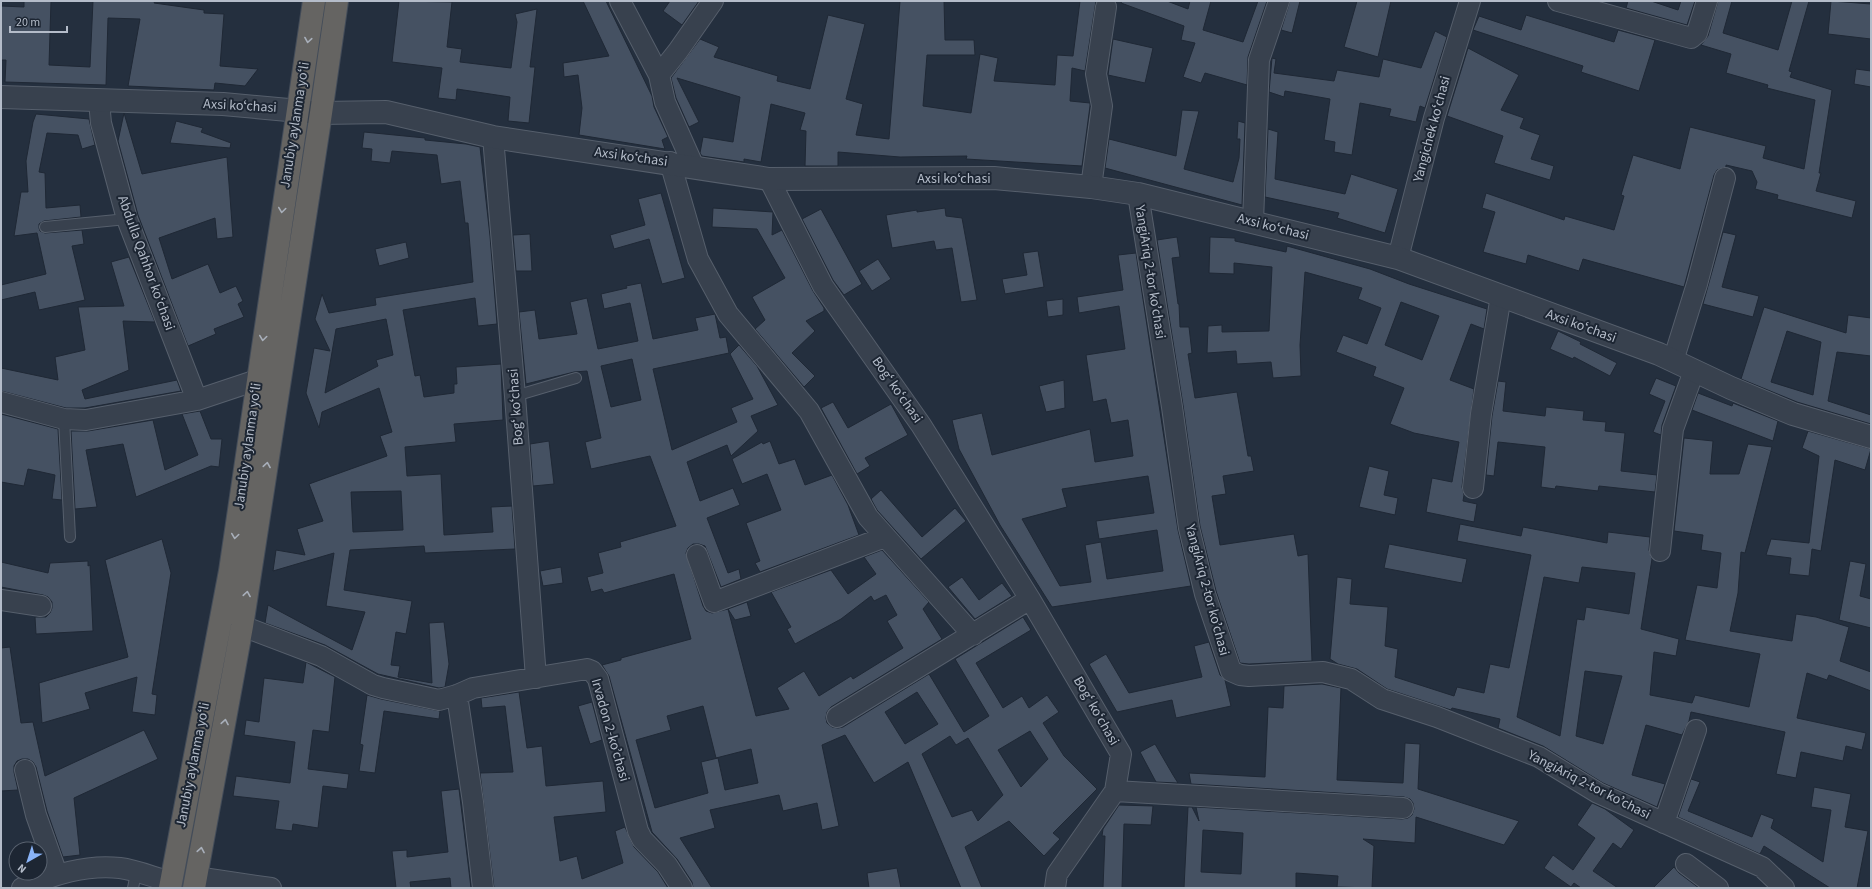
<svg xmlns="http://www.w3.org/2000/svg" width="1872" height="889" viewBox="0 0 1872 889" font-family="'Source Sans 3',sans-serif">
<style>
.building{fill:#455162;stroke:#1f2835;fill-rule:evenodd}
.lines{fill:none;stroke-linecap:round;stroke-linejoin:round}
.service-casing{stroke:#565f6c;stroke-width:12}
.minor-casing{stroke:#565f6c;stroke-width:22}
.tertiary-casing{stroke:#565f6c;stroke-width:24}
.trunk-casing{stroke:#434c59;stroke-width:24}
.service{stroke:#38414e;stroke-width:10}
.minor{stroke:#38414e;stroke-width:20}
.tertiary{stroke:#38414e;stroke-width:22}
.trunk{stroke:#656462;stroke-width:22}
.oneway{stroke:#a8afba}
.labels{text-anchor:middle;dominant-baseline:central;stroke-width:4;stroke-linejoin:round;paint-order:stroke}
.street-label{font-size:14px;fill:#b4bcc9;stroke:#1d2633}
</style>
<rect width="100%" height="100%" fill="#242f3e"/>
<path class="building" d="M24 1H51L49 65 90 67 93 1H155L154 3 204 10V13L224 14 220 66 258 69 245 86 215 83 214 90 128 86 140 19 108 18 106 85 5 82 6 60H1V6L24 7Z
M399 1 452 2 447 47 462 49 460 62 511 68 517 22 515 14 537 9 530 67H535L529 123 508 121 510 97 457 89 456 100 438 98 442 68 392 62Z
M583 1H606L652 96 654 107 668 137 662 140 665 149 579 135 582 108 578 75 564 77 563 63 609 56Z
M670 1H699L682 25 663 11Z
M900 1H944L945 40H974L975 55H927L923 106 971 113 980 54 998 58 994 81 1055 85 1057 55 1073 56 1080 1H1096L1085 71 1072 68 1070 101 1090 103V106L1082 166 966 159 967 156 900 157 838 152V166H805L806 131 800 130 805 113 771 104 761 162 744 159V162L702 156 700 153 703 137 733 142 740 97 677 78 699 122 689 127 676 98 671 78 700 39 719 47 714 57 778 76 777 81 810 89 828 15 865 24 846 99 863 104 856 135 889 139Z
M1122 1H1167L1188 9 1190 1H1211L1203 30 1243 42 1258 1H1267L1248 57 1247 85 1205 73 1201 83 1183 77 1195 43 1181 40 1184 26 1121 3Z
M1290 1H1300L1292 33 1281 30Z
M1357 1H1391L1378 57 1344 47Z
M1628 1H1651L1678 10 1681 1H1695L1687 25 1626 8Z
M1718 1H1732L1723 33 1778 50 1792 1H1809L1789 71 1792 72 1790 77 1832 90 1819 173H1821L1816 191 1856 201 1852 218 1777 199 1778 195 1755 189 1757 182 1752 171 1726 165V167L1717 170 1714 175 1684 287 1583 259 1579 271 1528 255 1526 264 1483 252 1495 212 1482 208 1486 193 1564 220 1565 216 1614 230 1624 196 1621 195 1633 155 1680 169 1690 127 1766 146 1763 158 1804 169 1815 100 1767 88 1768 85 1726 73 1731 54 1701 45 1708 36Z
M1831 1 1871 4V39L1828 34Z
M1526 15 1614 42 1618 30 1655 40 1639 91 1581 72 1583 66 1473 30 1479 16 1521 30Z
M1435 31 1447 37 1425 108 1420 106 1416 122 1389 116 1391 109 1360 103 1352 155 1334 152 1335 142 1324 140 1330 99 1285 91 1284 97 1269 92 1272 58 1276 59 1274 73 1334 81 1337 70 1379 77 1383 59 1421 68Z
M1113 39 1153 48 1145 83 1108 75Z
M1468 48 1519 75 1501 110 1524 118 1520 128 1540 135 1531 159 1554 166 1550 180 1494 163 1503 136 1447 116Z
M1856 69 1871 71V87L1854 84Z
M1182 110 1199 111 1184 169 1233 182 1239 158 1240 139H1237L1238 121 1245 123 1242 205 1105 168 1109 139 1176 156Z
M124 113 142 174 227 157 233 237 217 239 215 218 159 238 172 279 208 264 220 293 236 286 243 301 238 304 244 317 214 329 216 334 188 346 138 215 118 141Z
M36 114 89 119 95 145 82 149 78 135 47 133 39 172 45 173 46 208 80 205 81 217 44 221 39 224V228L40 231 45 233 82 230 84 244 72 246 85 300 39 310 35 292 1 300V285L46 274 37 233 14 236 21 192H28L26 161 33 122Z
M176 121 203 128 201 132 231 143 230 148 170 143Z
M1268 129 1278 132 1275 179 1345 194 1351 174 1398 189 1385 233 1337 218 1339 213 1265 197Z
M364 132 425 138V140L466 144 480 147 490 236 497 324 478 326 475 298 403 310 415 376 420 375 424 397 454 393V384H457L456 367 501 364 503 420 454 424 456 442 405 447 407 476 441 474 444 535 493 532 491 507 512 506 515 549 425 553 424 546 350 550 344 590 412 601 406 634 396 632 391 665 400 666 398 677 432 683 429 623 444 622 449 664 445 687 439 688 378 674 325 645 265 623 268 605 352 650 365 612 326 606 334 553 273 571 276 550 305 555 297 529 323 521 309 484 387 456 380 436 392 432 379 388 322 412 319 428 306 393 314 348 330 351 315 319 322 294 329 313 376 305 375 298 473 282 468 223H465L460 181 441 184 437 155 392 151 390 163 371 161 372 149 362 148ZM386 319 393 355 376 360 378 366 325 393 336 329ZM401 491 403 530 353 532 351 492Z
M661 193 685 278 662 284 649 239 614 249 610 235 645 225 638 199Z
M713 208 773 212 772 235 782 230 813 291 824 308V311L806 321 815 331 792 353 815 376 804 387 755 329 765 320 752 297 785 278 757 229 712 227Z
M945 208 946 216 962 218 977 300 961 302 952 248 936 250 934 241 892 248 886 215 917 210V212Z
M821 209 862 284 844 295 833 280 802 219Z
M1723 232 1736 235 1722 287 1759 296 1753 317 1703 304Z
M530 234 532 271H516L513 235Z
M1177 237 1180 257 1172 258 1178 304H1179L1180 327H1189L1192 353 1188 354 1195 398 1237 392 1248 456H1251L1254 471 1223 476 1226 494 1212 496 1220 545 1294 534 1298 556 1308 554 1312 661 1249 664 1240 663 1216 591 1200 526 1183 405 1157 240Z
M1210 237 1235 238V241L1286 252 1287 246 1370 269 1409 284 1487 309 1484 329 1471 324 1450 380 1474 389 1462 487 1464 495 1463 501 1477 504 1474 522 1426 512 1432 478 1452 482 1459 442 1414 433 1390 424 1404 388 1373 376 1376 367 1336 352 1343 335 1367 344 1381 308 1358 299 1362 288 1305 272 1300 345 1301 376 1273 378 1271 362 1237 364 1236 351 1207 353 1208 326 1222 325V332L1269 331 1272 267 1234 263V274L1209 273ZM1401 302 1439 316 1422 360 1385 345Z
M406 242 409 258 379 266 375 249Z
M1038 251 1044 287 1005 294 1002 279 1027 275 1023 253Z
M1136 253 1178 530 1191 586 1052 607 1000 525 959 449 952 420 982 413 992 455 1090 429 1095 462 1133 456 1128 420 1111 423 1106 399 1093 402 1086 355 1125 349 1119 306 1079 313 1077 297 1123 290 1118 255ZM1148 476 1154 513 1096 521 1099 539 1157 530 1163 571 1107 579 1101 542 1085 545 1091 582 1060 586 1022 519 1067 507 1062 489Z
M129 257 155 322 123 321 129 370 82 390 85 399 177 380 181 391 85 408H66L1 391V368L58 380 55 357 85 350 78 307 124 306 111 262Z
M878 259 891 279 872 291 859 271Z
M641 283 653 339 698 330 695 318 715 314 720 338 726 337 729 353 653 369 672 450 737 422 731 408 753 399 730 354 739 345 757 366 778 405 751 416 758 431 731 456 727 445 687 462 700 501 733 488 740 505 707 518 728 573 739 569 741 579 721 587 705 546 699 544H693L688 548 686 553 703 606 706 611 712 613 728 609 756 716 789 709 777 688 804 671 819 696 851 676 853 679 903 648 887 621 897 615 886 595 874 601 871 596 841 619 795 644 787 629 791 627 771 592 831 570 848 594 876 574 864 557 882 550 929 602 923 609 942 639 831 707 827 712 826 718 827 723 832 727 838 728 843 727 929 674 964 732 989 716 955 659 1023 617 1031 630 976 663 1003 708 1022 696 1029 708 1047 695 1059 712 1043 723 1064 756 1097 789 1053 833 1060 839 1044 856 1009 821 965 847 982 888H961L908 762 874 783 845 735 822 745 839 826 822 830 817 803 783 811 779 795 710 810 715 828 680 838 712 888H693L692 882 677 859 652 832 609 676 602 665 621 660V658L691 639 674 574 604 593 602 589 591 592 587 577 603 573 598 553 621 547 620 542 676 526 650 456 591 469 585 442 601 438 587 371 574 372 526 384 519 312 535 310 539 339 577 334 570 302 587 298 598 349 638 341 630 303 604 309 601 294 627 288 626 286ZM632 359 641 400 611 407 601 366ZM917 692 938 724 905 744 885 712ZM703 706 716 758 751 749 758 783 725 790 718 758 701 762 708 793 655 808 636 740 671 730 667 716ZM1030 731 1048 759 1021 787 998 750ZM950 736 956 745 968 738 1003 795 978 821 972 810 952 817 922 754Z
M1063 299V315L1048 317 1046 301Z
M1764 307 1846 333 1848 315 1871 318V356L1837 352 1828 401 1871 415V424L1797 402 1741 379ZM1787 331 1821 342 1813 395 1771 382Z
M1558 331 1581 342 1580 344 1617 363 1610 376 1574 357 1573 359 1550 349Z
M1656 378 1676 386 1662 425 1661 435 1653 432 1665 401 1649 394Z
M1064 380 1065 408 1046 412 1039 386Z
M1498 381 1506 382 1503 411 1545 416 1546 407 1584 411 1583 420 1606 422 1605 431 1625 433 1621 471 1657 475 1655 492 1599 486 1598 491 1556 486 1555 489 1541 487 1545 447 1498 442 1494 476 1486 475 1492 416Z
M1698 393 1732 406 1733 403 1778 421 1773 441 1692 410Z
M833 402 848 428 891 404 908 435 865 458 870 466 857 474 821 408Z
M200 411 211 439H222L219 467 211 466 136 497 123 444 86 450 97 507 75 509 71 431H88L153 420 165 470 198 455 182 414Z
M1 414 58 429 62 500 52 499 55 475 28 469 24 486 1 482Z
M1808 431 1871 449 1865 470 1835 460 1821 551 1812 549 1809 576 1789 574 1791 558 1766 555 1771 539 1809 543 1819 456 1802 448Z
M1684 438 1713 441 1710 474H1739L1748 444 1772 447 1745 553 1741 552 1738 593 1730 631 1792 641 1796 614 1816 617 1849 627 1840 661 1871 672V691L1829 675 1827 680 1807 673 1797 718 1866 733 1862 750 1846 746 1843 761 1801 752 1796 778 1776 774 1785 732 1691 712 1689 721 1682 735 1646 725 1632 775 1665 784 1657 807 1603 783 1543 746 1498 728 1500 719 1452 708 1451 710 1387 689 1357 669 1338 664 1330 659 1337 577 1352 579 1350 604 1388 607 1385 646 1398 649 1395 677 1454 696 1457 687 1484 693 1490 664 1509 668 1531 555 1457 541 1460 524 1521 536 1523 527 1607 543 1608 532 1650 537 1649 550 1652 559 1641 629 1679 639 1676 656 1654 652 1650 695 1692 703 1695 695 1749 707 1760 654 1685 640 1697 585 1717 588 1721 553 1701 550 1703 535 1674 531ZM1582 567 1635 573 1629 614 1586 607 1584 620 1577 619 1560 736 1517 717 1544 577 1579 583ZM1585 671 1622 676 1603 744 1576 736Z
M549 441 554 484 533 486 530 444Z
M770 441 779 464 795 459 805 485 832 475 848 505 859 535 760 572 755 563 760 561 746 523 781 510 767 474 742 484 732 459 762 442 763 444Z
M1369 466 1389 471 1384 495 1398 498 1395 515 1359 507Z
M881 490 922 537 955 508 966 521 921 559 877 510 871 499Z
M162 539 171 573 152 694 157 695 155 715 132 712 137 677 85 693 90 709 42 723 39 683 128 657 105 560Z
M1389 544 1467 559 1462 583 1384 568Z
M88 561V566L90 565 93 631 36 634 35 617H46L50 613 52 608V602L48 597 43 595 1 587V562L48 573 50 563Z
M1850 561 1866 564 1860 596 1871 599V628L1839 620Z
M561 567 563 583 543 586 540 571Z
M962 577 979 600 1002 583 1012 596 975 619 948 587Z
M747 602 751 616 735 620 728 609Z
M1209 642 1220 675 1225 680 1231 706 1176 718 1172 700 1117 712 1089 664 1106 654 1129 693 1202 677 1194 646Z
M10 647 21 723 33 722 45 776 144 730 158 759 74 798 80 855 63 857 47 811 36 767 33 762 28 759H22L17 761 14 766V772L18 790 1 791V648Z
M306 662 335 677 329 732 313 730 308 769 349 774 347 789 323 786 318 828 293 824 292 831 275 829 279 801 233 796 236 776 290 783 295 742 244 735 246 720 259 722 264 678 303 683Z
M1322 684 1341 688 1337 780 1403 783 1405 743 1420 744 1418 789 1519 821 1504 845 1416 817 1415 843 1363 839 1374 846 1372 888 1337 887 1338 876 1296 873V888H1184L1188 807H1192L1199 821 1196 807 1402 819 1408 818 1412 815 1414 809 1413 803 1410 799 1404 797 1191 784 1189 773 1265 777 1268 707 1283 708 1284 686ZM1203 830 1243 833 1241 874 1201 872Z
M519 692 527 748 542 746 546 786 603 781 606 812 554 817 560 861 577 856 582 879 623 863 615 831 625 827 634 847 658 872 668 888H494L480 773 513 772 505 706 482 708 481 698Z
M367 695 381 699 440 711 439 719 384 711 375 773 359 771 363 745 360 744Z
M592 702 602 740 590 744 578 706Z
M1155 744 1173 775 1178 783 1156 782 1140 752Z
M1691 779 1700 782 1688 811 1752 837 1761 814 1774 819 1771 828 1823 862 1831 810 1811 807 1814 787 1851 794 1845 827 1868 831 1857 888H1830L1764 846 1760 854 1678 817Z
M459 789 471 888H451L450 878 410 882 411 888H396L392 851 407 850V857L448 852 441 791Z
M1592 803 1605 809 1634 830 1621 849 1613 843 1593 871 1618 888H1581L1574 883 1571 887 1544 868 1553 855 1573 870 1595 838 1577 825Z
M1119 805 1153 806 1151 825 1124 824 1122 888H1103L1105 836H1102L1103 829Z
M1674 867 1679 873 1699 888H1653Z
M897 868 901 888H869L867 873Z"/>
<g class="lines">
<defs>
<path id="service" d="M45 227 127 219
M515 396 576 378
M64 419 70 537
M133 888 136 873"/>
<path id="minor" d="M620 1 659 75
M1558 1 1691 38 1697 33 1707 1
M99 101 101 123 127 219 197 400
M493 137 515 396 536 678
M670 162 698 259 728 314 809 411 868 517 973 635
M694 167 665 102 659 75 678 51 713 1
M769 179 823 286 921 425 1030 599 1121 754 1115 791 1057 874 1055 888
M1091 187 1102 106 1096 74 1106 7
M1138 194 1172 407 1189 528 1205 594 1231 671 1240 675 1249 676 1323 672 1351 679 1382 699 1437 717 1539 757 1598 793 1762 867 1784 888
M1253 222 1259 60 1279 1
M1398 258 1434 118 1470 1
M1673 361 1697 284 1725 178
M1 402 64 419 86 420 197 400 257 380
M1473 488 1481 414 1501 296
M1660 551 1673 429 1694 371
M697 555 714 602 885 537
M1 600 41 606
M242 626 321 656 373 685 383 688 439 700 457 695 473 688 587 669 592 671 598 679 638 831 642 839 667 865 682 888
M457 695 473 802 483 888
M837 717 1030 599
M25 770 36 815 57 874
M1115 791 1403 808
M1664 823 1696 730
M1686 864 1718 888
M196 877 271 888
M22 888C53 875 86 864 120 868 137 870 155 878 171 882"/>
<path id="tertiary" d="M1 97 223 104 321 113 386 112 493 137 769 179 994 178 1091 187 1138 194 1398 258 1659 354 1731 388 1793 414 1871 437"/>
<path id="trunk" d="M170 888 230 571 314 1
M194 888 242 626 321 113 337 1"/>
</defs>
<use href="#service" class="service-casing"/>
<use href="#minor" class="minor-casing"/>
<use href="#tertiary" class="tertiary-casing"/>
<use href="#trunk" class="trunk-casing"/>
<use href="#service" class="service"/>
<use href="#minor" class="minor"/>
<use href="#tertiary" class="tertiary"/>
<use href="#trunk" class="trunk"/>
</g>
<defs><path id="oneway-chevron" d="M-2-3.5L2.5 0L-2 3.5" fill="none" stroke-width="1.6" stroke-linecap="round" stroke-linejoin="round"/></defs>
<g class="oneway">
<use href="#oneway-chevron" transform="translate(308 40) rotate(99)"/>
<use href="#oneway-chevron" transform="translate(282 210) rotate(98)"/>
<use href="#oneway-chevron" transform="translate(263 338) rotate(98)"/>
<use href="#oneway-chevron" transform="translate(267 465) rotate(-81)"/>
<use href="#oneway-chevron" transform="translate(235 536) rotate(98)"/>
<use href="#oneway-chevron" transform="translate(247 594) rotate(-81)"/>
<use href="#oneway-chevron" transform="translate(225 722) rotate(-80)"/>
<use href="#oneway-chevron" transform="translate(201 850) rotate(-80)"/>
</g>
<g class="labels">
<g class="street-label">
<text transform="translate(240 106) rotate(3)">Axsi koʻchasi</text>
<text transform="translate(295 125) rotate(-81)">Janubiy aylanma yoʻli</text>
<text transform="translate(1432 129) rotate(-75)">Yangichek koʻchasi</text>
<text transform="translate(631 157) rotate(8)">Axsi koʻchasi</text>
<text x="954" y="179">Axsi koʻchasi</text>
<text transform="translate(1273 227) rotate(14)">Axsi koʻchasi</text>
<text transform="translate(146 263) rotate(70)">Abdulla Qahhor koʻchasi</text>
<text transform="translate(1150 272) rotate(81)">YangiАriq 2-tor koʼchasi</text>
<text transform="translate(1581 326) rotate(20)">Axsi koʻchasi</text>
<text transform="translate(897 390) rotate(55)">Bogʻ koʻchasi</text>
<text transform="translate(516 407) rotate(-94)">Bogʻ koʻchasi</text>
<text transform="translate(248 446) rotate(-82)">Janubiy aylanma yoʻli</text>
<text transform="translate(1207 590) rotate(75)">YangiАriq 2-tor koʼchasi</text>
<text transform="translate(1096 711) rotate(60)">Bogʻ koʻchasi</text>
<text transform="translate(610 730) rotate(74)">Irvadon 2-koʼchasi</text>
<text transform="translate(193 765) rotate(-79)">Janubiy aylanma yoʻli</text>
<text transform="translate(1589 785) rotate(27)">YangiАriq 2-tor koʼchasi</text>
</g>
</g>
<rect width="1872" height="889" fill="none" stroke="#b4bcc9" stroke-width="4"/>
<g transform="translate(28 861) rotate(219)"><circle r="19" fill="#1d2633" stroke="#59626f"/>
<path d="M0-3L7 15L0 10L-7 15Z" fill="#8ab4f8"/>
<text y="-6" font-size="11" font-weight="bold" text-anchor="middle" fill="#b4bcc9">N</text>
</g>
<path d="M10 26v6h57v-6" fill="none" stroke="#b4bcc9" stroke-width="2"/>
<text x="16" y="26" font-size="12" fill="#b4bcc9" stroke="#1d2633" stroke-width="3" paint-order="stroke">20 m</text>
</svg>
